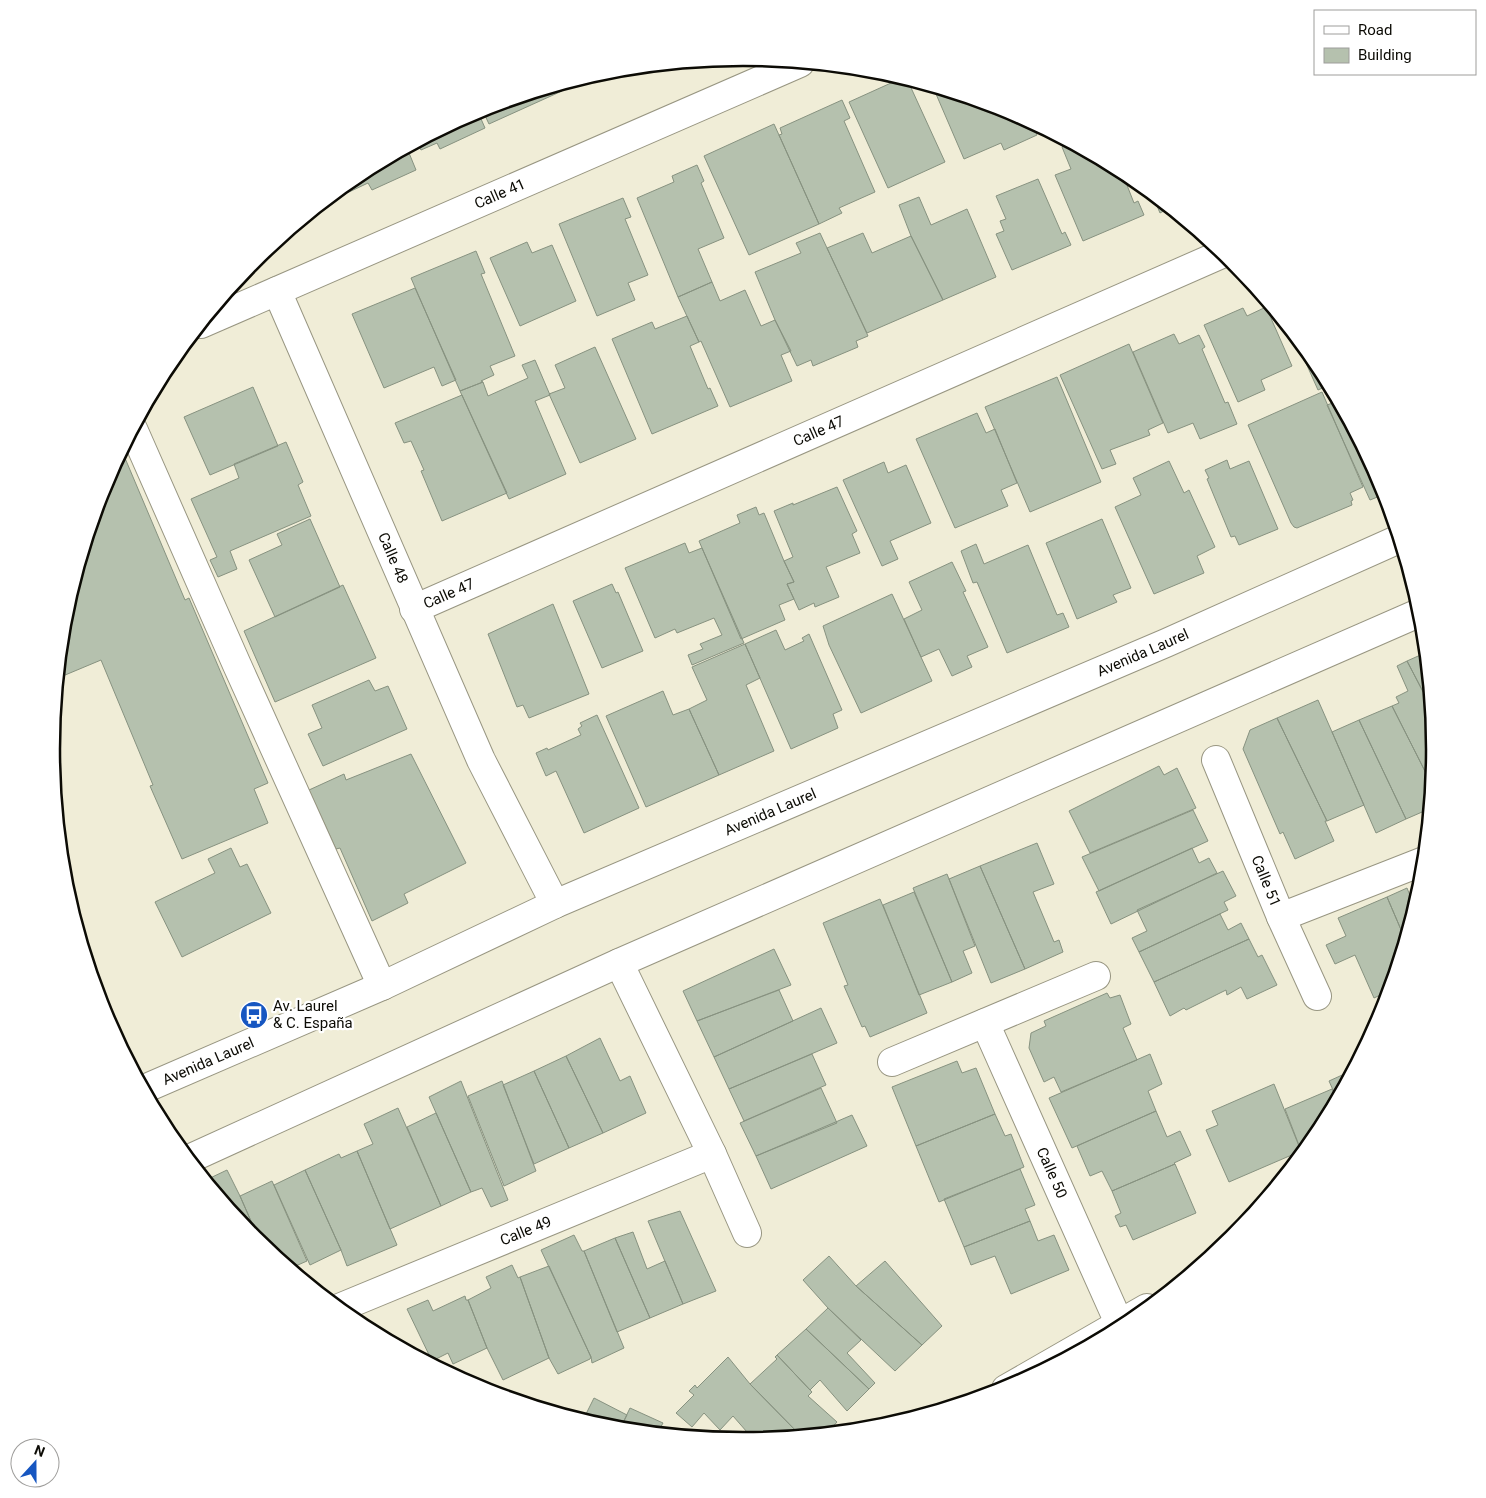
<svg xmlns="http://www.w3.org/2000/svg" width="1486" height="1498" viewBox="0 0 1486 1498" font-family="Roboto,sans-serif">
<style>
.building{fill:#b5c1ae;stroke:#879280}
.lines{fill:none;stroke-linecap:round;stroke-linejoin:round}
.minor-casing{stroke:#989682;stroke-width:30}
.tertiary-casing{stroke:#989682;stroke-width:30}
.minor{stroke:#fff;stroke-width:28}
.tertiary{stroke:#fff;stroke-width:28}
.labels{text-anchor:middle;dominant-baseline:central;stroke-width:4.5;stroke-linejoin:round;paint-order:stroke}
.street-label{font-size:15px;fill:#0c0b05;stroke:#fff}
.poi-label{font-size:15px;fill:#0c0b05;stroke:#fff;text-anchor:start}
.rim{fill:none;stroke:#0c0b05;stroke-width:2.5}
</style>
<rect width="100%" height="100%" fill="#f0edd7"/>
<path class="building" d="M587 77 563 88 561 85Z
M902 78 907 79 945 162 888 188 849 102Z
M559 85 562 91 489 124 482 109Z
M933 87 1008 110 1032 123 1037 135 1004 150 1001 143 964 159Z
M842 100 850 118 844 121 875 192 839 208 842 213 819 224 779 135 782 134 780 128Z
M478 112 485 128 440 149 437 143 421 150 417 143 473 113Z
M774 124 819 224 749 255 704 156Z
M1071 144 1121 170 1134 203 1138 201 1144 215 1083 241 1055 175 1071 169 1062 147Z
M407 148 416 170 372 190 368 183 349 192 345 185 359 174Z
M697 165 704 181 701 183 724 238 698 249 712 282 678 297 637 198 674 182 672 176Z
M1038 179 1062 234 1065 232 1071 245 1012 270 996 234 1004 231 1000 221 1006 219 996 196Z
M345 185 349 192 321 204Z
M1152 194 1169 208 1160 213Z
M919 197 931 225 967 209 996 277 943 300 911 236 899 205Z
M623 198 631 217 625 219 648 275 628 283 635 300 597 316 559 224Z
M820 233 868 336 856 341 858 347 813 366 811 360 797 366 775 320 755 272 801 253 796 243Z
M863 233 872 253 911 236 943 300 867 333 827 248Z
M527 242 532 253 552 245 576 301 520 326 490 258Z
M476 251 485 273 481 274 515 356 490 366 494 375 481 381 483 382 460 391 411 278Z
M712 282 720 301 745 290 761 326 775 320 791 351 781 355 792 381 730 407 701 341 699 342 678 297Z
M415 288 456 380 442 386 434 367 384 388 352 314Z
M1266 307 1292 366 1261 380 1265 390 1238 402 1204 325 1243 308 1247 316Z
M687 316 699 342 690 346 708 389 710 388 718 406 652 434 612 339 652 322 655 329Z
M1174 334 1179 344 1199 335 1205 347 1202 349 1225 403 1228 402 1237 424 1200 439 1193 423 1168 433 1133 352Z
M1299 341 1318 365 1329 385 1318 390 1297 343Z
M1129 344 1163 423 1148 430 1150 435 1110 450 1116 464 1102 469 1060 375Z
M595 347 636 439 580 463 549 394 565 388 555 365Z
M535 360 550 395 535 401 566 474 509 499 460 391 483 382 488 396 528 378 522 365Z
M1057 377 1101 482 1030 512 985 407Z
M253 387 278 446 210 475 184 417Z
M1322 392 1363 487 1350 493 1353 500 1351 501 1352 505 1297 528 1294 527 1291 523 1248 425Z
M462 395 507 493 442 521 421 471 424 470 411 441 404 443 395 423Z
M1338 401 1382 485 1385 494 1370 500 1327 405Z
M977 413 986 433 995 429 1017 483 1001 490 1008 506 955 528 916 439Z
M286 442 303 482 298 485 311 516 230 551 237 569 218 577 210 560 217 557 191 499 239 478 234 464Z
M122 451 185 600 189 598 268 783 254 789 268 823 182 859 150 786 153 785 101 660 58 678 65 614 104 484Z
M1227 460 1230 469 1249 461 1278 529 1239 545 1235 536 1231 537 1207 479 1209 478 1205 470Z
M1169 461 1184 493 1189 490 1215 547 1197 556 1204 573 1154 594 1115 507 1141 495 1133 478Z
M884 462 888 473 906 465 931 523 890 541 898 559 882 566 843 480Z
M837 487 857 531 852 534 860 553 826 567 839 597 815 607 814 603 799 610 787 584 794 582 784 561 793 557 774 511 793 503V505Z
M756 507 759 515 764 513 784 561 794 582 787 584 794 599 779 605 785 620 741 639 699 541 740 523 737 515Z
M310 519 340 587 275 617 249 560 282 545 277 534Z
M1102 519 1131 588 1113 595 1117 602 1077 619 1046 543Z
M685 543 689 553 702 548 744 643 692 665 688 655 703 649 700 644 722 635 714 618 677 633 675 629 655 638 625 568Z
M976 544 984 564 1028 545 1057 615 1063 613 1069 627 1007 653 977 582 973 583 961 551Z
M952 562 966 591 963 592 988 647 967 656 972 667 952 676 939 649 921 657 904 619 922 610 909 582Z
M612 584 616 593 618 592 643 651 602 668 573 601Z
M343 585 376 658 275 702 244 631Z
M892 594 932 681 861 713 829 645 823 626Z
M553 604 589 694 529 718 523 705 517 707 488 634Z
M776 630 785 650 804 641 802 638 809 634 842 710 833 714 838 728 791 749 745 644Z
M745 644 760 678 746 685 774 751 719 775 689 709 707 700 692 667Z
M1425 653 1431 707 1407 661Z
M1407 661 1431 707 1435 749 1431 783 1392 706 1399 703 1396 697 1408 691 1397 666Z
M369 680 375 691 388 686 407 729 323 766 308 734 322 728 312 705Z
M663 691 673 715 689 709 719 775 646 807 606 716Z
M1318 700 1364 805 1327 821 1277 718Z
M1392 706 1431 783 1429 804 1428 805 1429 809 1406 819 1359 720Z
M597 715 639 808 584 833 556 771 546 776 536 753 547 748 548 750 581 735 578 729 582 726 580 723Z
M1277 718 1327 821H1325L1334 841 1295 859 1283 832 1280 834 1243 749 1250 730Z
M1359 720 1406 819 1376 833 1332 732Z
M411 754 466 863 404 894 408 903 372 921 340 848 336 849 309 790 344 774 346 780Z
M1159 766 1164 775 1177 768 1196 808 1090 853 1069 811Z
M1193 810 1208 841 1099 891 1082 857Z
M1037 843 1054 884 1033 892 1054 942 1059 940 1063 952 1025 969 980 866Z
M231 848 240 867 247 864 271 913 182 957 155 902 215 873 208 859Z
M1192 848 1199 863 1209 858 1217 873 1111 924 1096 892Z
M980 866 1025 969 991 983 949 879Z
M1223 871 1236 896 1224 902 1228 910 1139 952 1132 938 1147 931 1137 910Z
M947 874 975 946 963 951 972 973 952 982 913 888Z
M1407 888 1411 898 1418 895 1405 939 1387 897Z
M914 892 952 982 919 995 883 905Z
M1387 897 1405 939 1389 991 1374 998 1355 955 1335 964 1326 945 1346 936 1338 918Z
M880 899 927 1013 870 1037 865 1026 862 1027 844 986 848 985 823 923Z
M1220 914 1228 930 1241 923 1249 939 1154 982 1139 952Z
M1249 939 1258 957 1262 955 1277 985 1247 999 1241 987 1227 995 1226 990 1186 1010 1184 1008 1170 1016 1154 982Z
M774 949 791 985 697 1021 683 991Z
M779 990 793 1021 714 1057 697 1021Z
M1107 993 1110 998 1120 995 1131 1024 1123 1028 1137 1060 1061 1092 1054 1077 1044 1082 1029 1048 1031 1033 1046 1026 1044 1021Z
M821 1008 837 1043 729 1089 714 1057Z
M600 1038 620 1081 630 1076 646 1113 603 1133 566 1056Z
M812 1054 826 1085 744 1121 729 1089Z
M1150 1054 1162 1084 1148 1091 1156 1111 1072 1148 1049 1098Z
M566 1056 603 1133 569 1148 534 1071Z
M957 1061 962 1073 976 1068 995 1114 916 1146 892 1087Z
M534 1071 569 1148 534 1164 503 1085Z
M1351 1071 1337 1099 1329 1081Z
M461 1081 508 1200 491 1207 482 1188 471 1192 429 1097Z
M502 1081 536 1171 504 1186 468 1096Z
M1274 1084 1301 1151 1229 1182 1206 1130 1218 1125 1212 1111Z
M821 1088 837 1123 756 1156 740 1123Z
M1332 1089 1337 1099 1318 1134 1302 1153 1285 1109Z
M398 1108 441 1206 390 1229 357 1151 373 1144 364 1124Z
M1156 1111 1167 1137 1180 1131 1191 1155 1174 1163 1175 1164 1112 1191 1102 1171 1090 1176 1077 1146Z
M436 1113 471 1192 441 1206 407 1127Z
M995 1114 1005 1136 1011 1134 1024 1167 939 1202 916 1146Z
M852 1115 867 1146 771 1189 756 1156Z
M357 1151 397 1245 347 1266 341 1250 305 1170 339 1154 341 1158Z
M1175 1164 1196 1213 1133 1240 1126 1225 1120 1227 1115 1216 1121 1213 1112 1191Z
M1020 1169 1035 1205 1025 1209 1030 1221 964 1247 944 1199Z
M227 1170 240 1196 261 1244 254 1238 206 1180Z
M305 1170 341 1250 310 1265 274 1185Z
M272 1181 307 1261 291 1268 261 1244 240 1196Z
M680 1211 716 1291 683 1304 648 1221Z
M1030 1221 1038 1241 1054 1235 1069 1270 1011 1294 995 1256 971 1265 964 1247Z
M633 1232 647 1269 665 1261 683 1304 650 1318 615 1238Z
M574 1235 582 1251H584L624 1348 592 1363 591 1357 541 1250Z
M615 1238 650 1318 617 1332 584 1251Z
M829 1256 856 1286 922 1345 895 1371 828 1308 803 1280Z
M885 1261 942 1326 922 1345 856 1286Z
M512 1265 518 1278 520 1277 549 1358 503 1380 487 1348 468 1300 491 1288 486 1277Z
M549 1266 591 1357 590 1359 558 1374 549 1358 520 1277Z
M465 1296 466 1300H468L487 1348 453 1364 448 1353 432 1361 407 1309 428 1300 433 1311Z
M828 1308 861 1340 847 1353 875 1383 869 1389 806 1329Z
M806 1329 869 1389 847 1411 820 1380 810 1390 777 1355Z
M777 1355 812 1392 808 1396 837 1422 828 1432 800 1435 750 1384 777 1359 775 1357Z
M728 1357 750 1384 800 1435 754 1440 733 1416 720 1430 704 1413 692 1427 676 1413 694 1395 689 1391 695 1385 697 1388Z
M465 1381 477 1387 480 1382 498 1391 497 1394 478 1388Z
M594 1398 627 1415 620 1429 608 1427 583 1420Z
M551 1406 572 1416 549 1409Z
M630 1408 663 1423 658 1432 620 1429Z
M660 1428 672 1434 658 1432Z"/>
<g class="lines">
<defs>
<g id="minor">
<path id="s1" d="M277 291 481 760 555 904"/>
<path id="s2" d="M201 324 800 63"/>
<path d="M133 429 237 665 382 986"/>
<path id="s3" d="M414 609 1224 253"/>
<path id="s4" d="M1216 760 1281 917 1317 996"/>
<path d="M1281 917 1424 861"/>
<path d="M619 963 712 1154 747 1233"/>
<path id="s5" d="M985 1023 1119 1323"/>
<path d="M892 1062 1096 976"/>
<path id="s6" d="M339 1308 712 1154"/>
<path d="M1006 1389 1147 1308"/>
</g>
<g id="tertiary">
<path id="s7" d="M144 1089 382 986 555 904 1166 643 1399 539"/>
<path d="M189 1159 619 963 1421 612"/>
</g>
</defs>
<use href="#minor" class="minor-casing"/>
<use href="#tertiary" class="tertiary-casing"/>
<use href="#minor" class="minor"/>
<use href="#tertiary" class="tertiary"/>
</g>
<defs>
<symbol id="bus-disc" viewBox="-11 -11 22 22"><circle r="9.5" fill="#1656c1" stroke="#fff"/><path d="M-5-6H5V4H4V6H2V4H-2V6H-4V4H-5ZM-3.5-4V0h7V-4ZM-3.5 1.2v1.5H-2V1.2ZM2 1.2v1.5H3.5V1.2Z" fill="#fff"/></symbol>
</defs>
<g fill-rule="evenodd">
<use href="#bus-disc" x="238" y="999" width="32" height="32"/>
</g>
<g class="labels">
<g class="street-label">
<text stroke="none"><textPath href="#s2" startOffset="326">Calle 41</textPath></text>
<text stroke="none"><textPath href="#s3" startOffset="442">Calle 47</textPath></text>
<text stroke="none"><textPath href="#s1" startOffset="291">Calle 48</textPath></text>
<text stroke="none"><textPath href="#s3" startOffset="38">Calle 47</textPath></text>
<text stroke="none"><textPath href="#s7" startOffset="1090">Avenida Laurel</textPath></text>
<text stroke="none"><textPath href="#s7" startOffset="685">Avenida Laurel</textPath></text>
<text stroke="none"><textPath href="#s4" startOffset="131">Calle 51</textPath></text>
<text stroke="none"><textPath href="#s7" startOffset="70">Avenida Laurel</textPath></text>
<text stroke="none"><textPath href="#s5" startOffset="164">Calle 50</textPath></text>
<text stroke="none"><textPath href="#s6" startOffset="202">Calle 49</textPath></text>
</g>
<g class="poi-label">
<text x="273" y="1006">Av. Laurel<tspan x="273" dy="17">&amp; C. España</tspan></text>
</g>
</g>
<path d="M0 0H1486V1498H0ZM60 749a683 683 0 1 1 1366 0a683 683 0 1 1-1366 0Z" fill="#fff" fill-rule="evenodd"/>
<path class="rim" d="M60 749a683 683 0 1 1 1366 0a683 683 0 1 1-1366 0Z"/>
<rect x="1314" y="10" width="162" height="65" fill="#ffffff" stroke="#9e9d9b"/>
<rect x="1324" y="26" width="25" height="8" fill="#ffffff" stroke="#9e9d9b"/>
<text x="1358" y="35" font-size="15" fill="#0c0b05">Road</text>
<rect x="1324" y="48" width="25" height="15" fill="#b5c1ae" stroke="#9e9d9b"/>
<text x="1358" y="60" font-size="15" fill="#0c0b05">Building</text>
<g transform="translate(35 1463) rotate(21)"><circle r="24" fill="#ffffff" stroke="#9e9d9b"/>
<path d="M0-4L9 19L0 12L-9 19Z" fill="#1656c1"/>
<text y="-8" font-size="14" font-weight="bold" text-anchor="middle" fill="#0c0b05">N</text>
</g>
</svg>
